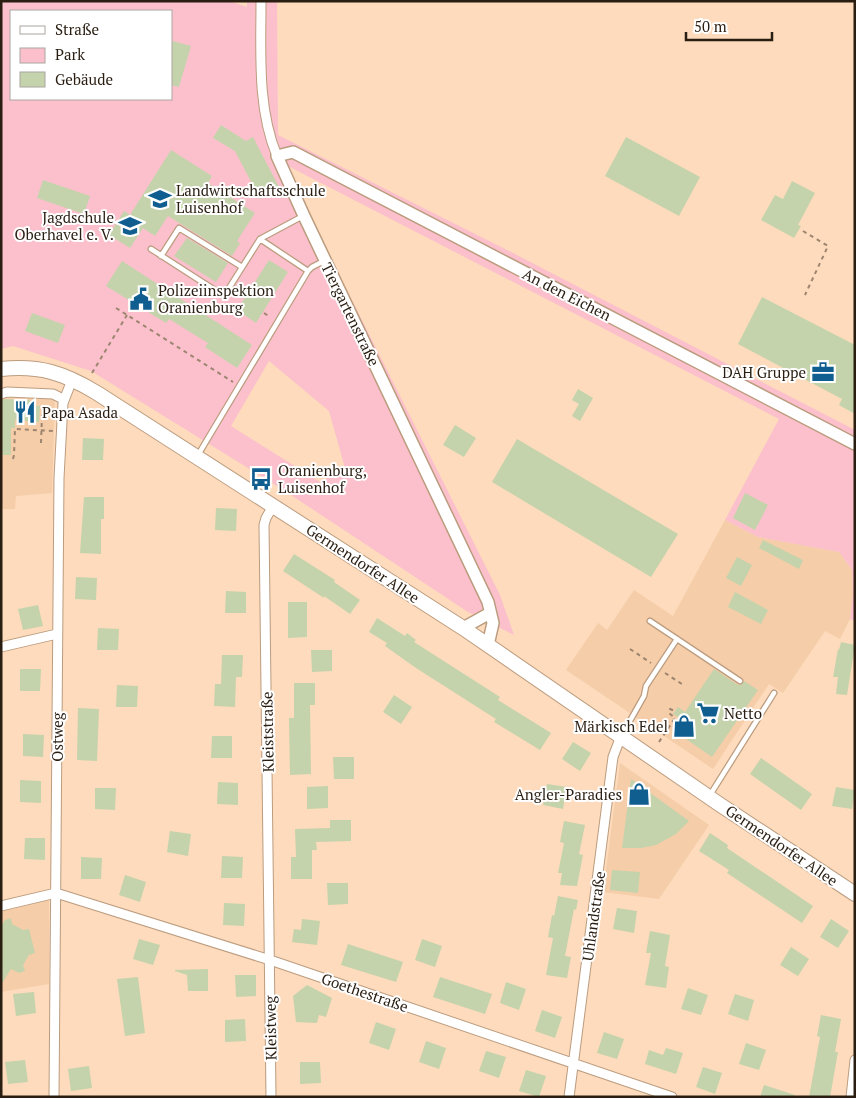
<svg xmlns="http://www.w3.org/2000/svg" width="856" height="1098" viewBox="0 0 856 1098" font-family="'PT Serif',serif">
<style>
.built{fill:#f5cda9}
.green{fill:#fbc0cc;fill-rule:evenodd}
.building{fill:#c4d3ab}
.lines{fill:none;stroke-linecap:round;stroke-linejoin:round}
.service-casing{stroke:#bc9c7f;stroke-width:7}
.minor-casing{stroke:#bc9c7f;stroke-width:11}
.tertiary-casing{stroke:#bc9c7f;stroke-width:14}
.primary-casing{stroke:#bc9c7f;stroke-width:16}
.path{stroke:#9d856f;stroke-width:2;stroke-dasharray:4 4;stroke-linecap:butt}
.service{stroke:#fff;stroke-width:4.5}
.minor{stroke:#fff;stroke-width:9}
.tertiary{stroke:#fff;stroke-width:11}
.primary{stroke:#fff;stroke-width:14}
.labels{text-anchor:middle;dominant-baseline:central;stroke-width:4;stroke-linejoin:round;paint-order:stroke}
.poi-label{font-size:15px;fill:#2a1e12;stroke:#fff;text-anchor:start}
.street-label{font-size:15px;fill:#2a1e12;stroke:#fff}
</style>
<rect width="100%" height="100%" fill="#fddbbc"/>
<path class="built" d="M1 398 55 399 52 493 16 496 15 509H1Z
M725 520 758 537 839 552 852 570 853 594 850 619 840 639 825 631 783 693 769 684 713 769 566 670 598 623 607 630 634 590 673 616Z
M620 763 709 825 659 899 603 892Z
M42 900H49V984L1 992V911Z"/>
<path class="green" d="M1 1H229L247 7V1H277L278 135 511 252 855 430V621L850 619 853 594 852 570 839 552 758 537 725 520 779 419 288 166 290 177 500 595 514 635 468 612 285 491 91 371 13 346 1 349ZM11 11H171V99H11ZM269 361 329 411 345 468 320 482 231 426Z"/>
<path class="building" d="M173 41 191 46 179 87 171 85V47Z
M221 125 246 141 253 137 280 189 260 199 235 151 213 138Z
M626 137 700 177 679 216 605 176Z
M171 150 212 176 208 183 255 213 237 241 240 243 232 256 168 216 155 236 143 228 130 248 109 235 124 211 130 215Z
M43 180 90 196 84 214 37 198Z
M792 181 815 193 798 225 801 226 794 238 761 220 775 195 783 199Z
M187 238 228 263 216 282 174 256Z
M269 260 288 272 256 323 237 310Z
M122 261 252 345 237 368 205 347 208 343 169 319 166 323 106 286Z
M762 297 855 345V414L839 405 842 399 738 344Z
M32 313 65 325 58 343 25 331Z
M578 389 593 398 580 421 572 416 579 404 572 400Z
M5 399 30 400V405L40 406 39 422 15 420V428H11V455H1V400Z
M455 425 476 438 464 457 443 445Z
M83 438 104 439 103 460H82Z
M517 439 678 534 651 577 492 482Z
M745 493 768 505 755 530 733 518Z
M84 497H104V519H101V554L80 553Z
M216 508 237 509 236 531 215 530Z
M763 540 803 560 799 569 759 548Z
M294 554 335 580 334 582 360 600 350 614 324 596V598L283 571Z
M737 557 752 565 741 586 726 578Z
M76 577 97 578 96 600 75 599Z
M226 591 246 592V613H225Z
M735 592 768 610 761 624 728 607Z
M288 602H307V637L288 638Z
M38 605 43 626 23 630 18 609Z
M377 618 405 636 407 633 416 640 414 642 500 697 498 700 551 733 540 750 494 722 496 719 416 668 385 646 387 643 369 632Z
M98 628 119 629 118 650H97Z
M841 642 855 645 847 695 836 694 838 677H833L838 649 839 650Z
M311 650H332V671L312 672Z
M222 655H243L242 677H236L235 707 214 706 215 684H221Z
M20 669H41L40 691H20Z
M714 669 738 685 742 684 744 681 758 690 712 757 673 730 681 719 673 714 678 707 685 712Z
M294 683H315V705H310L311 774 290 775 289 718H294Z
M117 685 138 686 137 707H116Z
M394 695 412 707 401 724 383 712Z
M78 708 99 709 97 761 77 760Z
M23 734 44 735 43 757 23 756Z
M212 736H232V758H211Z
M573 742 591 753 580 771 562 759Z
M333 757H354V779H334Z
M761 758 812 794 801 810 750 774Z
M631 779 689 821 676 834 656 845 641 848H622Z
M20 780 41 781V803L20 802Z
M218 782 238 783V805L217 804Z
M547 784 567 787 563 809 543 805Z
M328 786V808L307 809V787Z
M836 787 855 790 852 809 832 806Z
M95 788H116L115 810 95 809Z
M330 820H351V841L316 842 317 850H312V879H291V857H296L295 829 330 828Z
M564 821 585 825 579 854 583 855 577 886 560 885 562 873H558L564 843 560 842Z
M170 831 191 834 188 856 167 852Z
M710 833 728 845 727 848 813 906 802 923 727 873 729 870 699 851Z
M25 838H45V860L24 859Z
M222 856 243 857 242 878H221Z
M81 857 102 858 101 879H81Z
M612 870 640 872 638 893 610 890Z
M125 875 146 882 140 902 119 895Z
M327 883H348V904L328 905Z
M558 896 578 900 576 910 574 909 565 956 571 957 567 978 546 975 553 938 548 937 552 915 554 916Z
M224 903 245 904 244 926 223 925Z
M617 908 637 911 634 933 613 929Z
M11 918 12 924 23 930 29 929 35 953 29 955 23 965 25 971 19 973 11 969 1 985V926L5 920Z
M302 919 320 921 317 945 292 942 294 929 301 930Z
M831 919 849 931 838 948 820 937Z
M650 931 670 935 665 966 669 967 666 988 645 985 651 953H646Z
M139 939 160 945 153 965 133 959Z
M422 939 442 946 435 967 415 960Z
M348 944 403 962 396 982 341 965Z
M791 947 809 959 798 976 780 965Z
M208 969V991H188L187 975 175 971V970Z
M235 975H256V996L236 997Z
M138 977 145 1033 125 1036 117 979Z
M440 977 492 994 485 1014 433 997Z
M506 982 526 989 519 1010 500 1003Z
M307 985 332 998 326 1017 319 1015 317 1023 296 1022 293 996Z
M688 988 708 995 701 1015 681 1009Z
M34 992 36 1013 16 1016 13 994Z
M735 994 754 1000 748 1021 728 1014Z
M542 1010 562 1017 555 1038 535 1031Z
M821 1015 841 1019 835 1052H838L830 1097H809L820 1037 817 1036Z
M245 1019 246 1041 225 1042V1020Z
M376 1022 396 1029 389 1050 369 1043Z
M604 1032 624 1039 617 1059 597 1053Z
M426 1041 446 1048 439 1069 419 1062Z
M746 1043 766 1050 759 1070 739 1064Z
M666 1048 683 1053 676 1074 645 1064 649 1050 663 1055Z
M486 1051 506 1057 499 1078 479 1071Z
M25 1060 28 1082 8 1084 5 1062Z
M300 1062H320L321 1083 300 1084Z
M89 1066 92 1088 71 1091 68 1069Z
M703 1067 722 1073 715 1094 696 1087Z
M526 1070 546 1076 539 1097 519 1091Z
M764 1085 795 1095 794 1097H760Z"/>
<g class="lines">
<defs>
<path id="service" d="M260 239 303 216
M151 249 224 296 260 239 308 271 198 455
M161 256 179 228 242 267
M308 271 312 267 324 261
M650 621 740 681
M622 735 644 696 646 686 677 639
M710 795 774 693"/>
<path id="minor" d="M261 1C261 52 257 108 277 156
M1 394 7 392 53 394 63 399
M1 647 57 634
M1 906 56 893 270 960 672 1097
M54 1097 59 478 63 403 72 380
M271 1097 264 525 266 518 273 506
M569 1097 613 757 621 736
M851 1097 855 1060"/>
<path id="tertiary" d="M463 628 490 613
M488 645 493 623 488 602 304 216 277 156 293 152 855 444"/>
<path id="primary" d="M1 369C40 365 64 373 97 393L463 628 719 804 855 894"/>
</defs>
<use href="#service" class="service-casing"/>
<use href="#minor" class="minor-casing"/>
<use href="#tertiary" class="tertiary-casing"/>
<use href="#primary" class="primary-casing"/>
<path class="path" d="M803 231 828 246 805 295
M116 308 233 382
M264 313 270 317
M92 373 127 315
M41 443 42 415
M13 459 14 455 15 429 53 431
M630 649 651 663
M665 673 685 686
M659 742 675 718 669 713 670 709 675 711"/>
<use href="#service" class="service"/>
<use href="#minor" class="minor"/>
<use href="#tertiary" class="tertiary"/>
<use href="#primary" class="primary"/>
</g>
<defs>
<symbol id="school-bare" viewBox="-9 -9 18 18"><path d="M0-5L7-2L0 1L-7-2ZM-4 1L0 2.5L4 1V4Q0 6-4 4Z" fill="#105e90" stroke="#fff" stroke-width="2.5" paint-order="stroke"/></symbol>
<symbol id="civic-bare" viewBox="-9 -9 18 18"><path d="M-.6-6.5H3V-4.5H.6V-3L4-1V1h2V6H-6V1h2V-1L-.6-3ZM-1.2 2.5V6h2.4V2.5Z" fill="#105e90" stroke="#fff" stroke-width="2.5" paint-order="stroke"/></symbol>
<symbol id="office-bare" viewBox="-9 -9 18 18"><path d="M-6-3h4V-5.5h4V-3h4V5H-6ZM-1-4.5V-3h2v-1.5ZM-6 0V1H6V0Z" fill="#105e90" stroke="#fff" stroke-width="2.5" paint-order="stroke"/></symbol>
<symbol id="restaurant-bare" viewBox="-9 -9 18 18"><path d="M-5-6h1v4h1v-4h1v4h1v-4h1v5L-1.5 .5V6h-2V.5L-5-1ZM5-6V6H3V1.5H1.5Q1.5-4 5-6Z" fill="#105e90" stroke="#fff" stroke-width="2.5" paint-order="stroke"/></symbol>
<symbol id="bus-bare" viewBox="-9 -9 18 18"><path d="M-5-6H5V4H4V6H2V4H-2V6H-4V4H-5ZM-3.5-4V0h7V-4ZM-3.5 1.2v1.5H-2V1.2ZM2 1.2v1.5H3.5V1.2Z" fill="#105e90" stroke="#fff" stroke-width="2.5" paint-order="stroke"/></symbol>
<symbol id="supermarket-bare" viewBox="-9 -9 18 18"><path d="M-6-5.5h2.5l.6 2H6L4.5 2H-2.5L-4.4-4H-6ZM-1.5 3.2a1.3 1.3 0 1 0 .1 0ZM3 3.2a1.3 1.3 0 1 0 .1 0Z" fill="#105e90" stroke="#fff" stroke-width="2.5" paint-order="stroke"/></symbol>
<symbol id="shop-bare" viewBox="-9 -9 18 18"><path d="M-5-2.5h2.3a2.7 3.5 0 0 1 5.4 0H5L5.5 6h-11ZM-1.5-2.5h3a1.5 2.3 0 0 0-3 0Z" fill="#105e90" stroke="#fff" stroke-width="2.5" paint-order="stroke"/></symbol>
</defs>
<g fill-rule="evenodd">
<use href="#school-bare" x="144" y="183" width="32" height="32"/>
<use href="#school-bare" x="114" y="210" width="32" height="32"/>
<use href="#civic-bare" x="125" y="283" width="32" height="32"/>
<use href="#office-bare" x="807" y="356" width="32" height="32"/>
<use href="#restaurant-bare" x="9" y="396" width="32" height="32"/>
<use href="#bus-bare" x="245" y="463" width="32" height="32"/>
<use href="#supermarket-bare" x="692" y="697" width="32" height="32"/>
<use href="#shop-bare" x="668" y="710" width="32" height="32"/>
<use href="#shop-bare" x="623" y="778" width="32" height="32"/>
</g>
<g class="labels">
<g class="poi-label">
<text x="176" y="190">Landwirtschaftsschule<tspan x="176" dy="17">Luisenhof</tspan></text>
<text x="114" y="217" text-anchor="end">Jagdschule<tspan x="114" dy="17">Oberhavel e. V.</tspan></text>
<text x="158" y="290">Polizeiinspektion<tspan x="158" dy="17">Oranienburg</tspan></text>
<text x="806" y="372" text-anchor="end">DAH Gruppe</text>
<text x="42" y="412">Papa Asada</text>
<text x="278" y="470">Oranienburg,<tspan x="278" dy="17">Luisenhof</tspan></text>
<text x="724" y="713">Netto</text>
<text x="668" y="726" text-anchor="end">Märkisch Edel</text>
<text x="622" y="794" text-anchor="end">Angler-Paradies</text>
</g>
<g class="street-label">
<text transform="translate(567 294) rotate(27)">An den Eichen</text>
<text transform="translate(351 314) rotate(64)">Tiergartenstraße</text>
<text transform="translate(363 563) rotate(33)">Germendorfer Allee</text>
<text transform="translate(267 732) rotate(-91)">Kleiststraße</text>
<text transform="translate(57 737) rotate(-90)">Ostweg</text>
<text transform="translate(782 845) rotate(34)">Germendorfer Allee</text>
<text transform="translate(593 916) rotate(-82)">Uhlandstraße</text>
<text transform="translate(365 992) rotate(19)">Goethestraße</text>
<text transform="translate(270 1028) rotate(-91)">Kleistweg</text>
</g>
</g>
<rect width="856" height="1098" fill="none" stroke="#2a1e12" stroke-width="5"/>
<rect x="10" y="10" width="162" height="90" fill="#ffffff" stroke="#aaa5a0"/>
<rect x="20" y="26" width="25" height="8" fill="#ffffff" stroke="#aaa5a0"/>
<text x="55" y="35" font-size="15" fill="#2a1e12">Straße</text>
<rect x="20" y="48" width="25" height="15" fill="#fbc0cc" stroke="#aaa5a0"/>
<text x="55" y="60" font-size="15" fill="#2a1e12">Park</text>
<rect x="20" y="72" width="25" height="15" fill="#c4d3ab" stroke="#aaa5a0"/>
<text x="55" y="85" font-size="15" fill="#2a1e12">Gebäude</text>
<path d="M686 32v8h86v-8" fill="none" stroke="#2a1e12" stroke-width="2.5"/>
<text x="694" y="32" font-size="15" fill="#2a1e12" stroke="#ffffff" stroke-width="4" paint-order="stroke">50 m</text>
</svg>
